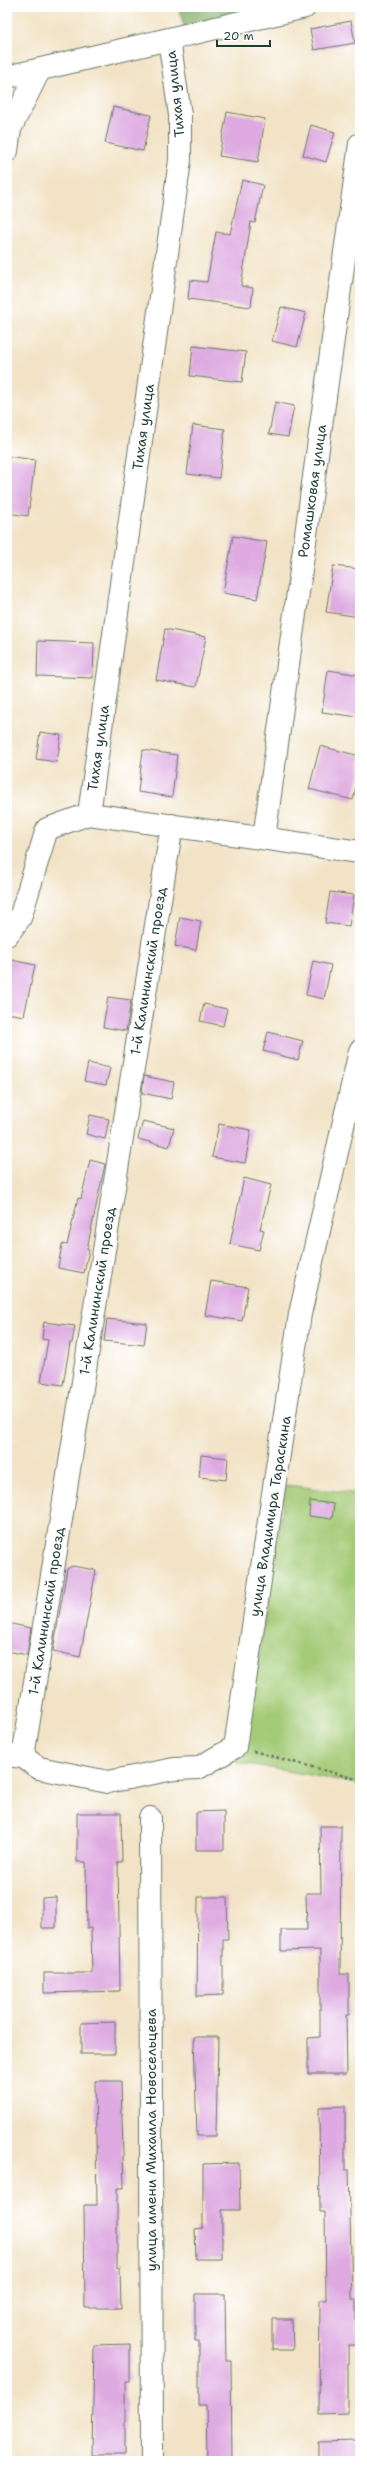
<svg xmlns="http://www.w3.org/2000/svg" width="367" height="2468" viewBox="0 0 367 2468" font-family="'Shantell Sans',sans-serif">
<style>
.green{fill:#a3ca74;stroke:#618454}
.forest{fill:#82ae66;stroke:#50764d}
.building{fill:#deaae1}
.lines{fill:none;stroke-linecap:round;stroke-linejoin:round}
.minor-casing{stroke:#697767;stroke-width:24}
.path{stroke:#697767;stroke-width:2.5;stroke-dasharray:3 3;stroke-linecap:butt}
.minor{stroke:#fff;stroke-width:22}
.labels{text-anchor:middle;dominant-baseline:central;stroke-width:4;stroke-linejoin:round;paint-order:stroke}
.street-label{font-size:14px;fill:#1f3d34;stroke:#fff}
</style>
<rect width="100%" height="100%" fill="#fff"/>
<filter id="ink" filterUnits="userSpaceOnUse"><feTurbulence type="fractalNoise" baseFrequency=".025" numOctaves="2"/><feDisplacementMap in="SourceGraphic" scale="8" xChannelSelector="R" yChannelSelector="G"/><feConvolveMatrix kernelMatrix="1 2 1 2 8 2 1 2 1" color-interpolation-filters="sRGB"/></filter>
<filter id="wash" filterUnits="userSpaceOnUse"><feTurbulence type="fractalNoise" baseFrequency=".012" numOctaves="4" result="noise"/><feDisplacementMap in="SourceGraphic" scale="16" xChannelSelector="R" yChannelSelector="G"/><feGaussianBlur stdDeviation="0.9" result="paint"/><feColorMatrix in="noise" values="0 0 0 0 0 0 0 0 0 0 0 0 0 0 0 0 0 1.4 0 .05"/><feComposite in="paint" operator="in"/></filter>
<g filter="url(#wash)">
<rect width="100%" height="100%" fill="#f2e3c6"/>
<path class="green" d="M286 1485 360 1494V1784L236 1762 246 1739Z"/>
<path class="forest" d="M178 7H266L184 27Z"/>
<g id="blocks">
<path class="building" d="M351 21 355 43 314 50 310 29Z
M113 107 151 115 143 151 105 143Z
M227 112 265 119 258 162 219 156Z
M311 125 335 132 326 162 303 155Z
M242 180 263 185 255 223 251 222 241 286 253 288 251 307 188 299 190 280 207 282 216 232 230 234Z
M281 307 306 313 297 347 272 341Z
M193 346 246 352 242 382 190 376Z
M275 402 294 406 288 437 269 434Z
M193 425 225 429 219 478 187 474Z
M7 456 35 460 28 516 7 513Z
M233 536 267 542 257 599 223 593Z
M333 566 360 569V617L326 612Z
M165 629 206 637 196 687 156 680Z
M38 641 94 643 93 678 37 676Z
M328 670 360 675 358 717 322 712Z
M40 732 61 735 57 762 36 759Z
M320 746 360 756V771L353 800 309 789Z
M143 750 177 755 172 797 138 792Z
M330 892 354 895 349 926 325 923Z
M180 917 201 921 196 950 175 946Z
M7 959 35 965 24 1016 7 1013Z
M313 961 331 965 324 999 306 995Z
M108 997 131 1000 126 1031 103 1027Z
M204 1004 227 1009 223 1026 200 1021Z
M268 1032 303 1041 298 1060 263 1051Z
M88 1063 110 1068 106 1085 84 1081Z
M144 1076 174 1082 171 1099 142 1093Z
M90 1115 109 1119 105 1139 86 1134Z
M143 1121 174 1128 169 1147 138 1139Z
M219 1124 251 1130 245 1163 212 1157Z
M90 1160 105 1164 87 1249 89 1250 84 1273 58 1268 62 1244 67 1245 78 1198 81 1199Z
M244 1178 271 1185 260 1229 264 1230 259 1250 230 1244Z
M211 1281 248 1287 242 1321 205 1315Z
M107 1319 147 1323 144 1345 104 1341Z
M44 1322 75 1326 72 1343H70L63 1385 41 1382 48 1340 42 1339Z
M201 1455 228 1458 226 1480 199 1477Z
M310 1501 334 1504 332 1519 309 1516Z
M72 1566 96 1570 80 1657 53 1651 67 1569Z
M7 1623 31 1628 27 1655 7 1651Z
M224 1811V1850H196V1812Z
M77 1813H121L122 1862H118L120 1991 44 1993V1973H92L91 1928H87L86 1862H77Z
M320 1826H341L340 1974H349V2015H346L347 2074H308V2038L320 2037V1950L281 1951V1930H307L306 1893H321Z
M56 1897V1928H42V1898Z
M198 1897H227L228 1939H223V1995L197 1996Z
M115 2022V2054H81V2023Z
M194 2037H218L216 2136H197Z
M95 2081H121L124 2188H117V2268L120 2267 121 2308H85L84 2205H97Z
M345 2106V2170H349L352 2300H356V2345H348V2413L319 2414 320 2300H326L325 2212H320L319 2107Z
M239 2163 240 2210H222V2259H196L195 2229 203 2228V2164Z
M195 2294H225L226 2361H231L232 2461H207L206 2405H199V2341H195Z
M272 2319H292L293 2350H272Z
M130 2344V2381H125V2455H92L94 2345Z
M358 2441V2461H318V2442Z"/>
</g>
</g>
<g filter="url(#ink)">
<use href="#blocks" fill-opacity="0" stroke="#697767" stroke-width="1"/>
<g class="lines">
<defs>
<path id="minor" d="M7 77 305 7
M7 151 10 129 40 69
M89 814 180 160V115L169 39
M264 838 360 144
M7 935 20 918 47 829 89 814 360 852
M7 1755 23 1757 39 1768 108 1782 174 1769 198 1768 235 1747 300 1314 360 1051
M23 1757 172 825
M150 1818 152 2461"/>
</defs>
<use href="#minor" class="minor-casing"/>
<path class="path" d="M253 1751 360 1780"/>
<use href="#minor" class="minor"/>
</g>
</g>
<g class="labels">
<g class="street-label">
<text transform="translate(175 94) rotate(-96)">Тихая улица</text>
<text transform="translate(143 427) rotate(-82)">Тихая улица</text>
<text transform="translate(312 491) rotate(-82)">Ромашковая улица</text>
<text transform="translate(98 748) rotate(-82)">Тихая улица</text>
<text transform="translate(148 971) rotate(-81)">1-й Калининский проезд</text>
<text transform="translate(97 1291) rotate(-81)">1-й Калининский проезд</text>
<text transform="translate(270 1516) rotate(-81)">улица Владимира Тараскина</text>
<text transform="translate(46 1611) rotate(-81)">1-й Калининский проезд</text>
<text transform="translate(151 2140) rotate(-90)">улица имени Михаила Новосельцева</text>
</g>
</g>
<rect width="367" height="2468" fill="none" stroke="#fff" stroke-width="24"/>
<path d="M217 40v6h53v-6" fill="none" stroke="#1f3d34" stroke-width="2"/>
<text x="223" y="40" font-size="12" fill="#1f3d34" stroke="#ffffff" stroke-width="3" paint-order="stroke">20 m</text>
</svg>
